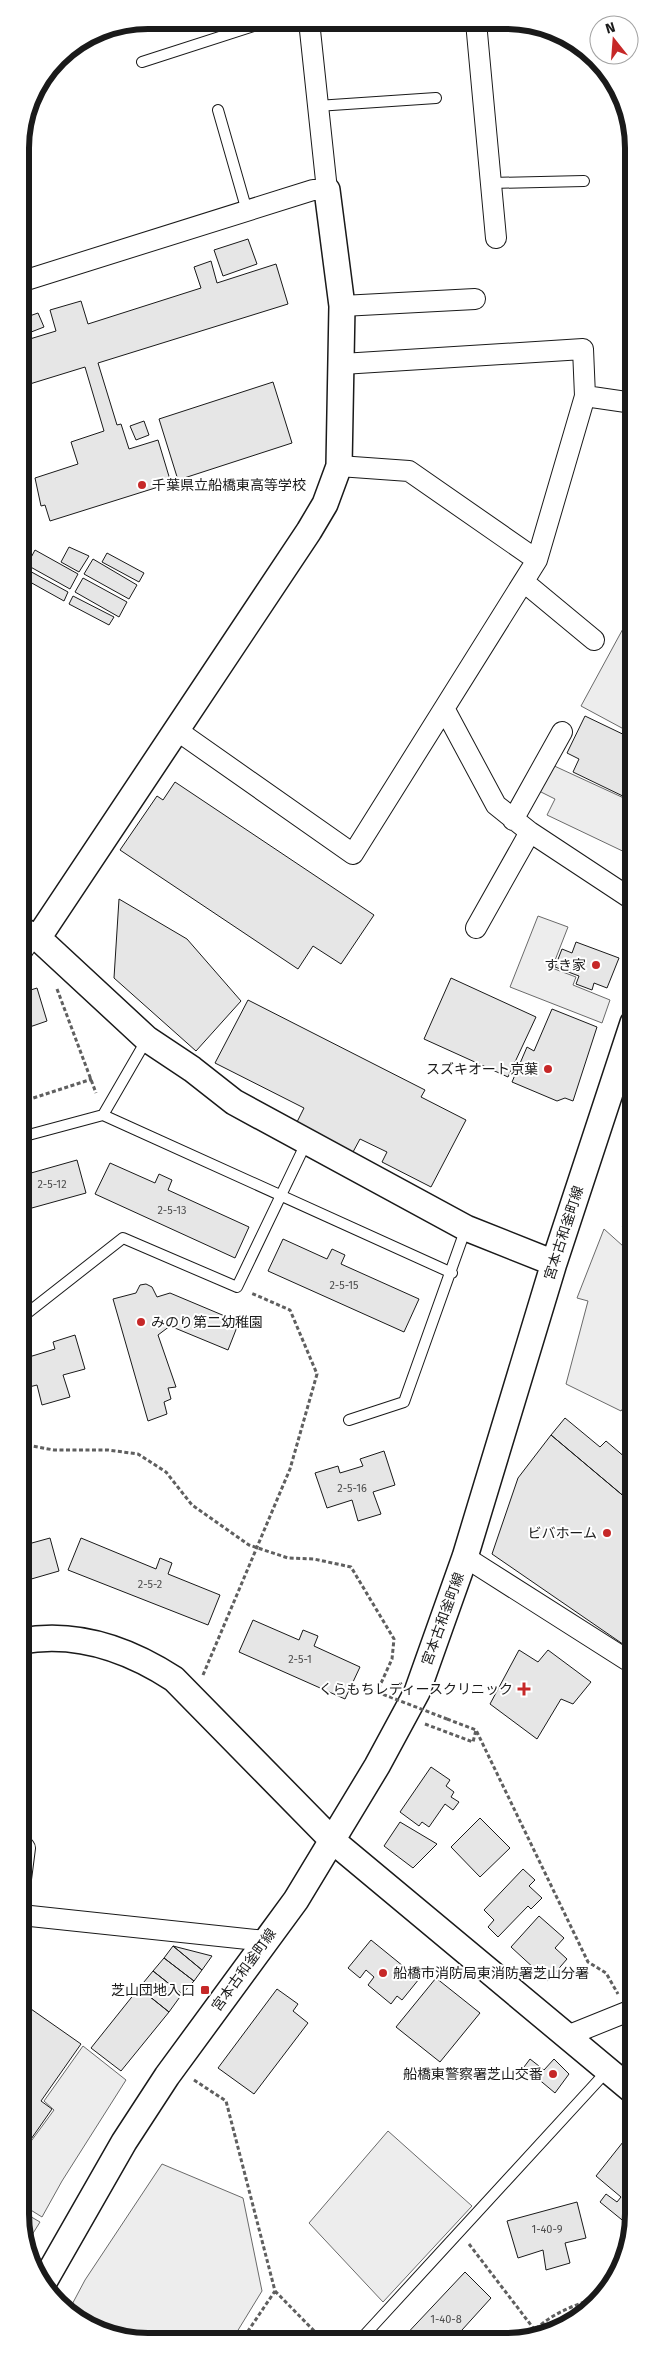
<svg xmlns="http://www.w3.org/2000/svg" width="654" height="2362" viewBox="0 0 654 2362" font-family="'Fira Sans','Noto Sans JP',sans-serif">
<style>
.built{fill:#ededed;stroke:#6a6a6a}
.building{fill:#e6e6e6;stroke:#1a1a1a}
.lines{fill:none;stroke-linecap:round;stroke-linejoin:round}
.service-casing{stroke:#1a1a1a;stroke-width:12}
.minor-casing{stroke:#1a1a1a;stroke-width:22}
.tertiary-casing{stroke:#1a1a1a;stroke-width:28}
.path{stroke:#5f5f5f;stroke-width:3;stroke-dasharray:4 2.5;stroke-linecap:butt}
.service{stroke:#fff;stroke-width:10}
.minor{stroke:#fff;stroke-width:20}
.tertiary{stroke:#fff;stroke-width:25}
.path-bridge{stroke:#5f5f5f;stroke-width:3;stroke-dasharray:4 2.5;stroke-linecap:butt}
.poi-dot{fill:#c62828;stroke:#fff;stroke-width:2}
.labels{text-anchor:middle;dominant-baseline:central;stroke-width:4;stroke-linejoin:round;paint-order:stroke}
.number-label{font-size:11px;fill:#4d4d4d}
.poi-label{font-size:14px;fill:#1a1a1a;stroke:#fff;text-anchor:end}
.street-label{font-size:14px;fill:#1a1a1a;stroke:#fff}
.rim{fill:none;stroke:#1a1a1a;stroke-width:6}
</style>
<rect width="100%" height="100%" fill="#fff"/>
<path class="built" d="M625 625 633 629V734L581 706Z
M550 764 626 799 624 804 633 808V856L547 815 555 799 537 790Z
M538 916 568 927 552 968 576 977 573 985 610 1000 602 1023 510 987Z
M604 1229 633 1255V1395L621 1411 566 1384 588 1301 577 1298Z
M83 2046 126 2080 62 2181 42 2217 21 2204V2139L29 2144 54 2110 44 2101Z
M388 2131 472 2206 383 2302 309 2223Z
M162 2164 243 2198 262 2291 232 2340 123 2339 84 2325 68 2312 85 2280Z
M21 2211 40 2222 27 2243 21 2231Z"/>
<path class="building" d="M248 239 257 264 223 276 214 250Z
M211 261 217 283 276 264 288 304 98 363 117 425 121 424 129 449 158 440 171 483 50 521 45 505 41 506 35 478 78 464 71 442 104 431 85 367 20 387V342L56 331 50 310 81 301 88 324 201 288 194 267Z
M38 313 44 327 26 334 21 319Z
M273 382 292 443 178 480 159 419Z
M144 421 149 435 136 440 130 426Z
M25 540 29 551 20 554V542Z
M69 547 89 556 79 572 61 562Z
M35 550 78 574 70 589 27 565Z
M107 553 144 573 139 582 102 562Z
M93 559 137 585 129 599 84 574Z
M26 569 68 592 64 601 21 577Z
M83 578 127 602 119 617 75 592Z
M73 596 114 617 109 625 69 604Z
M585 716 633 739V807L627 804 629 799 573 772 579 759 567 753Z
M175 782 374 915 341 964 313 946 298 969 120 850 157 796 163 800Z
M119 899 187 939 241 1001 196 1051 114 978Z
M576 942 619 958 607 988 594 983 592 990 576 984 579 976 555 967 562 949 572 953Z
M451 978 536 1017 508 1077 424 1039Z
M37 988 47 1021 21 1030V993Z
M248 1000 425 1090 421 1097 466 1120 431 1187 382 1162 387 1152 360 1139 353 1152 296 1124 304 1108 215 1063Z
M552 1009 597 1027 573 1101 565 1098 557 1101 512 1082 527 1047 534 1051Z
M77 1160 86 1193 21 1211V1163L24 1175Z
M110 1163 155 1183 159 1174 172 1180 168 1190 249 1227 235 1258 95 1194Z
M633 1215V1237L622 1227Z
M283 1239 327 1259 332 1249 345 1255 341 1264 419 1299 404 1332 268 1271Z
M146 1284 152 1287 157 1297 170 1293 239 1322 228 1350 170 1326 158 1335 176 1387 168 1388 171 1399 164 1402 167 1414 148 1421 113 1299 136 1293 140 1285Z
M75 1335 85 1369 63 1375 70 1397 42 1405 37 1385 21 1389V1348L26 1347 29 1357 55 1349 53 1342Z
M565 1418 600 1447 606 1441 633 1464V1504L551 1435Z
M551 1435 633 1504V1646L630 1649 492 1554 518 1478Z
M384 1451 395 1485 373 1492 381 1514 358 1521 352 1500 327 1508 315 1473 338 1466 340 1473 363 1466 360 1459Z
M50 1538 59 1571 21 1582V1546Z
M81 1538 156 1569 160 1558 172 1563 168 1574 220 1595 208 1625 68 1570Z
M253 1620 299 1640 303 1630 318 1636 314 1646 360 1667 345 1699 239 1652Z
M519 1650 538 1662 548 1650 591 1682 573 1704 561 1699 537 1739 490 1704Z
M431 1767 450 1780 446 1786 454 1792 451 1797 459 1802 453 1810 445 1804 429 1827 422 1822 419 1826 400 1812Z
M480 1818 510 1848 480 1877 451 1847Z
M400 1822 437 1844 413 1868 384 1846Z
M523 1869 535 1880 529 1886 542 1898 531 1909 528 1906 498 1937 488 1927 494 1920 484 1910Z
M539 1916 564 1938 555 1948 567 1959 548 1981 511 1947Z
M371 1940 419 1979 402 2000 397 1996 391 2004 368 1985 374 1977 366 1970 360 1978 348 1968Z
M173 1946 212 1956 202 1970Z
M173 1946 202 1970 194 1981 164 1958Z
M164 1958 194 1981 182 1994 153 1971Z
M153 1971 182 1994 169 2012 139 1988Z
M436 1978 480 2013 440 2062 396 2027Z
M139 1988 169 2012 121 2071 91 2048Z
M277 1989 298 2004 293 2011 308 2023 254 2094 218 2068Z
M21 2002 81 2044 41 2101 52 2109 29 2142 21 2137Z
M530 2059 544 2070 554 2059 569 2074 555 2093 524 2067Z
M623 2142 634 2151 632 2228 600 2202 606 2194 617 2202 621 2197 596 2176Z
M577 2202 586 2238 565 2243 570 2263 546 2270 543 2250 518 2258 507 2221Z
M465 2272 491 2298 452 2341 401 2340Z"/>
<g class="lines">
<defs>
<path id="service" d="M142 62 269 21
M317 106 436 98
M218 110 247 211
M491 183 584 181
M21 962 37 938
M103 1115 147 1039
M21 1137 103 1115 452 1273
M21 1318 123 1238 237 1287 307 1141
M349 1420 404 1402 466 1228
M360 2340 607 2071"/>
<path id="minor" d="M476 22 496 238
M20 282 313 190H327L309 21
M342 306 475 299
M585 396 633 403
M339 466 409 471 537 560
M524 582 594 640
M445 710 496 805 530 832 633 900
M175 729 353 854 537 560 585 396 583 349 342 364
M513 820 562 732
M476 928 530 832
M465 1557 627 1660 634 1658
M21 1843 25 1848 21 1879
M21 1915 266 1941
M567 2036 634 2009"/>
<path id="tertiary" d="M21 930 38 938 147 1039 192 1069 234 1102 466 1228 554 1263
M38 938 309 531 325 504 339 466 342 306 327 190
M21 1641C76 1631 128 1649 174 1679L333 1841 634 2092
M44 2282 124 2142 167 2076 296 1900 377 1766 417 1692 465 1557 554 1263 633 1023"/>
</defs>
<use href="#service" class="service-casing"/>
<use href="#minor" class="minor-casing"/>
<use href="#tertiary" class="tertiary-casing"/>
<path class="path" d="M57 989 96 1093
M21 1102 92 1079
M21 1444 54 1450H108L138 1454 166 1472 192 1505 249 1545 288 1558 314 1559 351 1567 394 1639 392 1659 377 1692
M203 1675 290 1469 317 1374 290 1310 251 1293
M447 1719 476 1730
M425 1724 473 1742 476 1730 588 1962 606 1973 618 1994
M194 2080 226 2101 275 2291 242 2340
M469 2244 534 2329
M275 2291 323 2340
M528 2339C541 2317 579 2302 603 2297"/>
<use href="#service" class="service"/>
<use href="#minor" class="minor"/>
<use href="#tertiary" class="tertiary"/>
<path class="path-bridge" d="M377 1692 447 1719"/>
</g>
<g class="poi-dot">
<circle cx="142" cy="485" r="5"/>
<circle cx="596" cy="965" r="5"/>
<circle cx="548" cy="1069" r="5"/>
<circle cx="141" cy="1322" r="5"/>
<circle cx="607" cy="1533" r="5"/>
<path d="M521.5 1681.5h5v5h5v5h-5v5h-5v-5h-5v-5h5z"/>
<circle cx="383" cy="1973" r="5"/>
<rect x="200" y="1985" width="10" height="10" rx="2.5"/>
<circle cx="553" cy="2074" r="5"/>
</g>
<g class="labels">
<g class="number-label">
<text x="52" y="1184">2-5-12</text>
<text x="172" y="1210">2-5-13</text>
<text x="344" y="1285">2-5-15</text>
<text x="352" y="1488">2-5-16</text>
<text x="150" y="1584">2-5-2</text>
<text x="300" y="1659">2-5-1</text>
<text x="547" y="2229">1-40-9</text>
<text x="446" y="2319">1-40-8</text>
</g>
<g class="poi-label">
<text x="152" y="485" text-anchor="start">千葉県立船橋東高等学校</text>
<text x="586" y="965">すき家</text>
<text x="538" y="1069">スズキオート京葉</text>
<text x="151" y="1322" text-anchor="start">みのり第二幼稚園</text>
<text x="597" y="1533">ビバホーム</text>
<text x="513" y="1689">くらもちレディースクリニック</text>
<text x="393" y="1973" text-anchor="start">船橋市消防局東消防署芝山分署</text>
<text x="195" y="1990">芝山団地入口</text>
<text x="543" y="2074">船橋東警察署芝山交番</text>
</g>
<g class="street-label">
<text transform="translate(564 1233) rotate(-72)">宮本古和釜町線</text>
<text transform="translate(443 1619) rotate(-70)">宮本古和釜町線</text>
<text transform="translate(244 1970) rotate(-54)">宮本古和釜町線</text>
</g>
</g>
<path d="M0 0H654V2362H0ZM148 29H506A119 119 0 0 1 625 148V2214A119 119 0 0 1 506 2333H148A119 119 0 0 1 29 2214V148A119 119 0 0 1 148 29Z" fill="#fff" fill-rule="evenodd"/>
<path class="rim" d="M148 29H506A119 119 0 0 1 625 148V2214A119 119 0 0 1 506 2333H148A119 119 0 0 1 29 2214V148A119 119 0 0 1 148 29Z"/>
<g transform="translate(614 40) rotate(343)"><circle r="24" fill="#ffffff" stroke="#a3a3a3"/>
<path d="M0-4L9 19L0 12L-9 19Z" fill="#c62828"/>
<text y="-8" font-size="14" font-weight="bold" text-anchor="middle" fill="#1a1a1a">N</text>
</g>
</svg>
